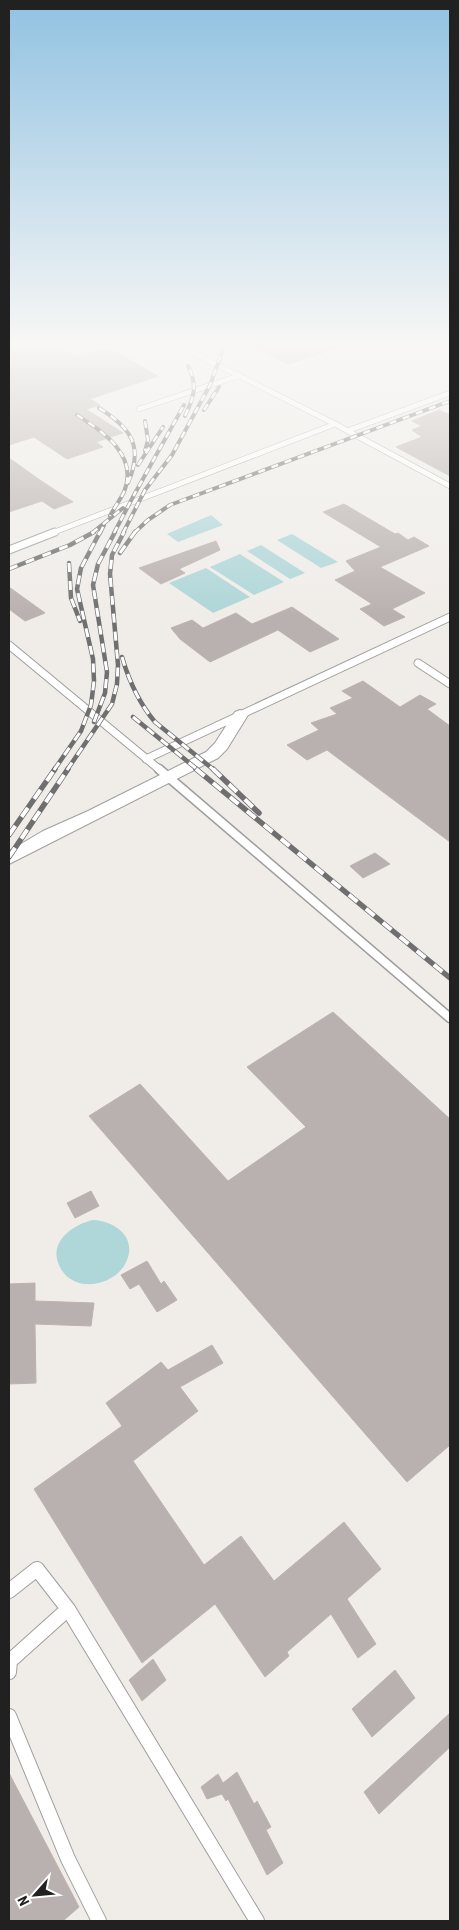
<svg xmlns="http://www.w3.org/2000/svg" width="459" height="1930" viewBox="0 0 459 1930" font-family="'Roboto Condensed',sans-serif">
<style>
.water{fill:#afd6d8}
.building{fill:#b9b1af;stroke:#c0b2ad}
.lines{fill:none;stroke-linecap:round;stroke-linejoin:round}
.service-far3-casing{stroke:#9e9e9e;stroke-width:6}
.service-far2-casing{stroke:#9e9e9e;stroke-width:9}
.service-far1-casing{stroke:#9e9e9e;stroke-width:11}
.service-casing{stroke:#9e9e9e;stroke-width:16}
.minor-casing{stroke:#9e9e9e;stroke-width:2}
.service-far3{stroke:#fff;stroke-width:5}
.service-far2{stroke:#fff;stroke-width:7}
.service-far1{stroke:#fff;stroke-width:8}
.service{stroke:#fff;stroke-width:14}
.minor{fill:#fff;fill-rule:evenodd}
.rail-far2-casing{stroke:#6f6f6f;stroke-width:4}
.rail-far1-casing{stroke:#6f6f6f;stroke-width:4.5}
.rail-casing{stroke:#6f6f6f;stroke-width:5.5}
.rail-far2{stroke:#fff;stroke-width:2.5;stroke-dasharray:7;stroke-linecap:butt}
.rail-far1{stroke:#fff;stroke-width:3;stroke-dasharray:9;stroke-linecap:butt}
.rail{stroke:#fff;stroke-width:4;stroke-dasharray:11;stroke-linecap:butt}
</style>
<rect width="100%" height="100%" fill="#f0ede9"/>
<path class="water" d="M211 515 223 525 178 542 167 534Z
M292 534 338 562 321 568 277 540Z
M261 545 305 573 290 579 247 551Z
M240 554 284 582 254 595 210 567Z
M206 568 250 597 213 613 169 583Z
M93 1220C117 1221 140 1240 124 1266 111 1286 75 1293 61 1269 46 1244 71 1225 93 1220Z"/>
<path class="building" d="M9 345H22L30 351 47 345H56L77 357 101 349 105 351 111 349 158 376 90 399 100 405 86 409 123 433 96 442 103 447 67 459 34 437 9 445Z
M250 345H336L337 348 288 364Z
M439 410 450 415V476L396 447 422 437 412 430 422 426 412 421Z
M9 458 40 480 73 502 54 509 42 501 9 512Z
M344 504 395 534 398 533 408 540 414 537 429 546 380 567 425 593 392 609 405 617 384 626 360 609 372 604 335 580 355 571 346 561 381 547 323 512Z
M216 541 220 550 179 569 185 573 161 584 139 568Z
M9 587 45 613 25 621 9 609Z
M292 607 339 639 310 652 278 630 210 662 180 639 171 628 192 620 203 628 236 613 252 624Z
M363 681 400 707 420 695 436 704 427 709 450 726V842L327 750 307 760 287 745 319 730 311 723 337 714 330 708 353 698 342 691Z
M375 853 390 864 363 878 350 866Z
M333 1012 450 1119V1445L407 1482 89 1116 140 1084 228 1181 306 1127 247 1067Z
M91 1191 99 1206 75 1218 67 1203Z
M147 1261 161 1284 164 1281 177 1300 157 1312 139 1284 130 1289 121 1275Z
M35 1283V1301L94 1303 91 1326 35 1324 36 1383 9 1384V1284Z
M212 1345 223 1363 180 1387 198 1411 133 1461 204 1565 241 1536 274 1581 344 1522 381 1569 347 1599 376 1644 358 1658 331 1614 287 1652 289 1656 265 1677 215 1604 142 1663 34 1489 122 1426 106 1403 161 1362 168 1370Z
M153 1659 166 1680 142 1701 129 1680Z
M395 1670 415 1698 372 1737 352 1709Z
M450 1713V1747L379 1814 364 1792Z
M237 1772 254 1804 257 1801 271 1827 266 1830 283 1863 267 1875 228 1799 226 1801 222 1794 207 1799 201 1787 218 1774 223 1783Z
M9 1773 79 1907 63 1921H9Z"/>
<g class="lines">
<defs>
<path id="service-far3" d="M178 345 335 424 450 486
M139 409 238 376
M347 431 450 393
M52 533 335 424"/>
<path id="service-far2" d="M9 550 55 532
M9 645 160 770
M418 663 450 684
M146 759 450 617"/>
<path id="service-far1" d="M159 769 450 1018"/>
<path id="service" d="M9 1591 37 1569 68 1609 257 1921
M9 1672 10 1661 68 1609
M9 1716 68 1859 99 1921"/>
<path id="minor" d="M240 710 245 712 248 715 227 749 218 758 9 864V851L43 831 88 811 206 752 215 743 235 712Z"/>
</defs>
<use href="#service-far3" class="service-far3-casing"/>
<use href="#service-far2" class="service-far2-casing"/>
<use href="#service-far1" class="service-far1-casing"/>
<use href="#service" class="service-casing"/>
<use href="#minor" class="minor-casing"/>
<use href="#service-far3" class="service-far3"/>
<use href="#service-far2" class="service-far2"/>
<use href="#service-far1" class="service-far1"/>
<use href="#service" class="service"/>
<use href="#minor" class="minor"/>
<defs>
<path id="rail-far2" d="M99 408C131 428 144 446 128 483
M204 410 219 387
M77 415C103 432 139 455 124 492 120 500 114 508 110 516
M185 416C194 397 198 385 188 366
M145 421 148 440 145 451
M138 465 163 427
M136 491 134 495 184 405
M92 533 123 508
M100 533 104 525
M114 533 134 495
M123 533 145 490 172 455 210 385 225 345
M134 533 148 520 170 505 450 401"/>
<path id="rail-far1" d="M120 553 135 532
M69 563 71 598 80 621
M9 569 70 545 94 532
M122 657C129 681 139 703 155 722L214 770
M133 717 198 770
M94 722 105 693 107 672 93 585 98 564 115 532
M54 770 81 731 91 705 94 681 93 659 77 589 81 568 100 532
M67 770 112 704 117 684 118 665 110 574 112 555 124 532"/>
<path id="rail" d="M196 769 450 978
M213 769 259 813
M9 835 55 769
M9 857 68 769"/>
</defs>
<use href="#rail-far2" class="rail-far2-casing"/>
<use href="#rail-far1" class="rail-far1-casing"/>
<use href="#rail" class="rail-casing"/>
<use href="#rail-far2" class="rail-far2"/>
<use href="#rail-far1" class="rail-far1"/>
<use href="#rail" class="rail"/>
</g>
<linearGradient id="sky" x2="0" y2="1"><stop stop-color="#91c2e2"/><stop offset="0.56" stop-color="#f8f7f5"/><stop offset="1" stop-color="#f8f7f5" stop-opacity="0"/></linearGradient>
<rect width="459" height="616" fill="url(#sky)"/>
<rect width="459" height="1930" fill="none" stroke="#212121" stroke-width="20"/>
<g transform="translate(35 1895) rotate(243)" stroke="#ffffff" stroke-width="4" paint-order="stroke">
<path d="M0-4L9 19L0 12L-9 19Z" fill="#212121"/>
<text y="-8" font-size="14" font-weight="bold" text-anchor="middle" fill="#212121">N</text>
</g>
</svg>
